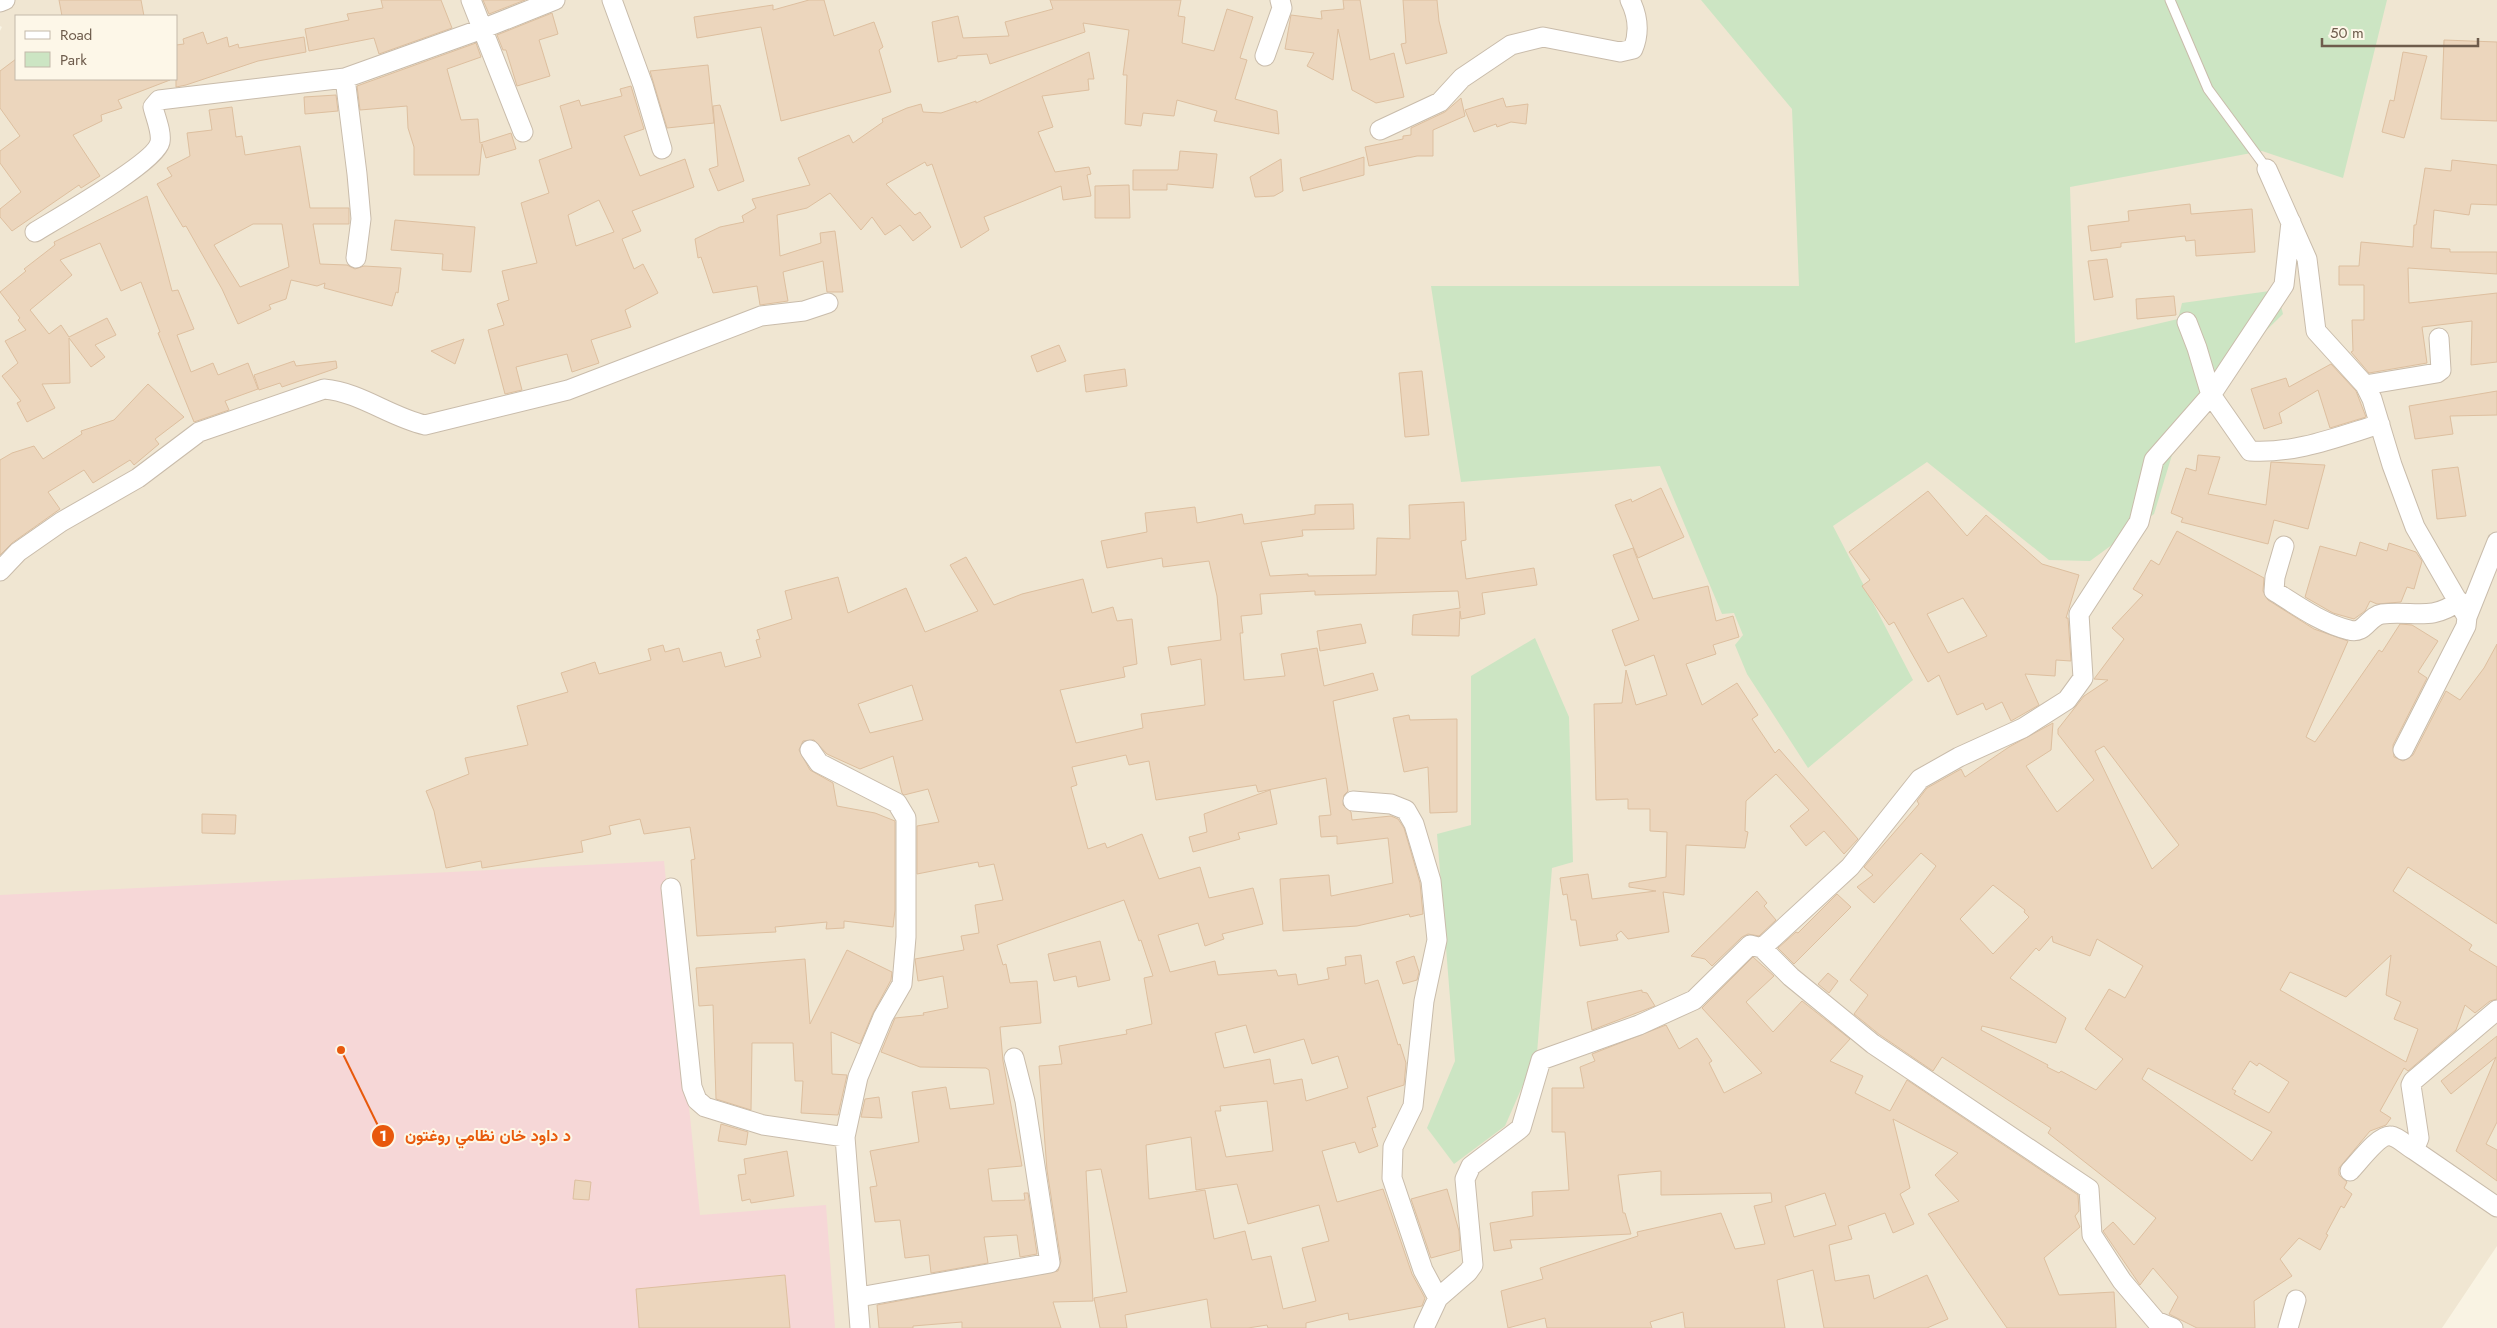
<svg xmlns="http://www.w3.org/2000/svg" width="2497" height="1328" viewBox="0 0 2497 1328" font-family="Jost,Vazirmatn,sans-serif">
<style>
.residential{fill:#f0e6d2;fill-rule:evenodd}
.medical{fill:#f6d7d7}
.green{fill:#cce5c3}
.building{fill:#ecd6bd;stroke:#ddbf9f;fill-rule:evenodd}
.lines{fill:none;stroke-linecap:round;stroke-linejoin:round}
.lane-casing{stroke:#c9bcab;stroke-width:11}
.street-casing{stroke:#c9bcab;stroke-width:21}
.lane{stroke:#fff;stroke-width:9}
.street{stroke:#fff;stroke-width:19}
.leader{fill:none;stroke:#e8590c;stroke-width:2}
.callout-dot{fill:#e8590c;stroke:#fdf7e8;stroke-width:2}
.mark-label{font-size:15px;text-anchor:middle;font-weight:bold;fill:#fff}
.callout-label{font-size:16px;text-anchor:middle;font-weight:bold;fill:#e8590c;stroke:#fdf7e8;stroke-width:4;stroke-linejoin:round;paint-order:stroke}
</style>
<rect width="100%" height="100%" fill="#f9f3e3"/>
<path class="residential" d="M0 0H2497V1246L2442 1328H0V31L2 27 0 26ZM16 16H176V79H16Z"/>
<path class="medical" d="M664 861 700 1215 826 1205 835 1328H0V895Z"/>
<path class="green" d="M1701 0H2387L2343 178 2262 151 2070 187 2075 343 2178 319 2182 303 2277 290 2283 314 2186 409 2154 514 2090 561 2049 560 1927 462 1833 526 1913 680 1808 768 1747 674 1735 645 1743 635 1734 613 1722 614 1660 466 1461 482 1431 286H1799L1792 109Z
M1535 638 1569 717 1573 862 1552 868 1537 1053 1505 1126 1454 1164 1427 1128 1455 1061 1437 834 1471 825V676Z"/>
<path class="building" d="M59 0H141L144 16H62Z
M381 0H441L452 28 379 54 374 38 309 51 305 29 349 20 347 14 383 8Z
M483 0H525L489 14Z
M809 0H824L834 36 874 22 883 47 879 50 891 92 781 121 761 27 697 38 694 17 773 5V10Z
M1050 0H1181L1178 16 1185 17 1182 43 1214 51 1227 9 1253 17 1240 58 1247 60 1235 99 1277 111 1279 134 1214 121 1217 111 1177 100 1174 116 1143 113 1141 126 1125 124 1127 75H1123L1129 30 1083 23 1085 32 990 64 987 54 957 56V58L938 62 932 22 958 16 963 38 1009 36 1005 22 1053 9Z
M1343 0H1360L1370 60 1394 53 1404 97 1376 103 1352 90 1338 29 1333 80 1307 66 1314 53 1285 49 1291 15 1322 19 1321 11 1344 9Z
M1403 0H1437L1439 21 1447 53 1406 64 1401 44 1406 43Z
M552 13 558 34 539 40 550 76 517 86 506 50H503L497 35Z
M203 32 207 44 227 37 229 47 238 44 239 48 304 37 306 52 258 61 186 85 176 87V45L184 44 183 39Z
M2444 40 2497 42V121L2441 119Z
M476 43 481 57 447 69 461 120 478 119 480 143 511 133 516 149 486 158 482 144 479 175H414V147L408 128 407 106 360 110 357 86Z
M1089 52 1094 79H1088L1089 90 1042 96 1053 127 1038 132 1055 172 1089 167 1091 174 1087 175 1091 196 1063 200 1061 186 984 217 989 230 961 248 932 164 927 166 925 162 886 184 915 215 920 212 931 227 913 241 900 225 885 235 872 217 861 230 830 193 807 208 777 215 780 256 821 243 820 233 835 231 843 292H827L823 261 783 272 788 301 760 305 757 286 713 293 701 257 698 258 695 239 720 227 744 222 742 216 756 208 752 199 810 185 798 158 849 135 853 143 883 122 882 119 907 108 921 104 923 112 941 113 976 101V103Z
M2403 52 2427 56 2404 138 2382 132 2390 100 2394 101Z
M16 59V79L170 80 118 100 122 108 101 115 102 121 73 135 100 176 81 188 79 185 12 231 0 217V209L21 192 0 163V151L20 136 0 108V71Z
M708 65 714 123 667 128 650 71Z
M631 86 644 129 624 136 640 176 685 159 694 187 632 211 641 231 622 239 634 269 643 264 658 293 625 310 631 327 591 340 599 363 572 372 567 354 516 367 522 390 505 394 488 330 504 325 497 304 509 300 502 271 537 263 521 203 549 193 539 160 572 148 560 106 579 100 581 106 622 96 620 89ZM599 200 614 232 576 246 568 215Z
M336 95 338 111 305 114 304 97Z
M1461 98 1465 116 1433 130V156H1417L1369 166 1365 147 1403 139V136L1411 135V128L1445 112Z
M1503 98 1506 107 1528 104 1526 124 1511 122 1497 127 1496 124 1474 132 1465 110Z
M720 105 744 181 718 191 709 169 718 166 713 106Z
M232 107 236 137 242 136 245 155 300 146 310 208H349V224H313L320 264 347 265 355 269 364 266 401 268 398 293 396 292 392 306 324 288 325 283 317 286 291 280 286 299 269 305 271 309 238 324 222 289 186 226 183 227 157 184 172 176 167 168 190 156 187 133 212 130 209 110ZM253 224H282L289 267 240 287 214 245Z
M1180 151 1217 154 1213 188 1167 184V190H1133V170H1178Z
M1364 157V175L1303 191 1300 178Z
M1281 159 1283 191 1274 196 1255 197 1250 177Z
M2452 160 2497 165V205L2471 204 2469 215 2434 210 2431 248 2450 249V252H2497V274L2408 268 2409 303 2497 293V362L2471 365 2472 321 2422 327 2427 363 2369 373 2351 352 2353 351 2352 320H2364V285H2339V266H2359L2361 242 2413 247 2414 225H2416L2425 168 2451 171Z
M1129 185 1130 218H1095V186Z
M147 196 172 291 178 290 194 329 177 335 191 372 213 363 218 375 248 363 258 389 225 401 229 410 194 422 158 333 160 332 141 282 121 291 100 243 60 260 72 275 30 310 49 334 61 325 69 337 107 318 116 335 95 345 105 357 91 367 69 338 70 383 42 384 55 408 27 422 17 403 21 401 2 376 18 363 5 341 26 330 18 320 20 318 0 292 26 271 24 269 55 245 54 242Z
M2190 204 2191 214 2252 209 2255 252 2196 256 2195 240 2186 241 2185 236 2121 243V247L2091 251 2088 226 2129 221 2128 211Z
M395 220 475 227 471 272 442 270 443 254 391 250Z
M2107 259 2113 297 2094 300 2088 261Z
M2174 296 2176 315 2137 319 2136 299Z
M464 339 455 364 431 351Z
M1059 345 1066 361 1037 372 1031 356Z
M294 361 296 366 336 361 337 368 282 387 280 383 259 390 254 375Z
M2331 364 2356 391 2366 417 2330 428 2318 390 2279 413 2282 423 2264 429 2251 389 2286 378 2289 387Z
M1125 369 1127 386 1086 392 1084 375Z
M1422 371 1429 435 1405 437 1399 373Z
M148 384 184 417 155 439 159 444 134 465 130 460 93 483 84 470 48 492 60 509 12 543 0 555V460L12 453 34 446 43 459 82 434 81 431 114 420Z
M2497 391V415L2450 416 2453 434 2415 439 2409 406Z
M2198 455 2220 457 2208 494 2266 505 2271 462 2325 465 2308 529 2274 520 2268 544 2181 522 2183 518 2171 513 2186 468 2196 471Z
M2458 467 2466 516 2437 519 2432 470Z
M1661 488 1684 537 1638 558 1615 505 1631 499 1632 502Z
M1928 491 1967 536 1986 515 2042 564 2079 575 2066 618H2068L2071 661 2056 660 2055 676 2025 674 2039 705 2011 721 2002 702 1986 710 1983 703 1957 715 1939 675 1928 682 1894 622 1889 625 1862 586 1870 580 1849 552ZM1963 598 1987 636 1948 653 1927 614Z
M1464 502 1466 540 1461 541 1466 579 1534 568 1537 585 1482 593 1485 614 1461 619 1460 611 1459 636 1412 635 1413 615 1460 608 1458 591 1315 595V591L1260 594 1262 614 1241 616 1243 633H1240L1244 680 1285 676 1281 654 1317 648 1324 686 1373 673 1378 690 1333 701 1348 791 1344 795 1343 805 1351 812 1352 820 1391 816 1398 819 1404 828 1420 883 1423 914 1410 917 1409 914 1357 926 1283 931 1280 879 1329 875 1331 896 1393 883 1388 838 1337 844V836L1321 837 1319 816 1331 815 1326 778 1258 792 1256 785 1156 800 1149 761 1129 765 1126 755 1072 767 1077 785 1071 787 1088 849 1105 843 1107 848 1142 834 1159 879 1200 867 1209 898 1253 888 1263 924 1222 934 1224 939 1205 946 1198 923 1158 935 1170 972 1215 961 1218 975 1276 970 1278 976 1296 974 1298 985 1329 979 1327 968 1346 965 1345 957 1361 955 1365 984 1378 980 1398 1045 1400 1044 1406 1063 1404 1085 1367 1097 1376 1127 1372 1128 1378 1146 1359 1153 1355 1142 1322 1151 1337 1202 1383 1189 1412 1274 1425 1298 1422 1306 1349 1320 1348 1313 1306 1323V1328H1268L1267 1325 1248 1328H1211L1207 1299 1125 1315 1127 1328H1100L1094 1298 1127 1292 1101 1169 1086 1171 1093 1301 1053 1302 1061 1328H962V1322L913 1326V1328H879L877 1305 1058 1271 1061 1261 1047 1170 1039 1066 1062 1064 1059 1046 1127 1034 1126 1030 1152 1024 1144 978 1153 976 1141 940 1139 941 1124 900 997 945 1003 965 1006 964 1010 983 1037 981 1041 1023 1000 1027 1003 1061 1022 1166 988 1169 992 1201 1025 1200 1024 1193H1028L1037 1254 1020 1257 1017 1235 984 1237 988 1263 931 1273 929 1255 905 1258 900 1220 875 1222 870 1187 877 1186 870 1151 919 1142 912 1092 946 1087 950 1109 994 1104 989 1070 986 1068 920 1067 881 1052 895 1018 924 1015 923 1013 948 1008 943 976 918 981 915 959 964 950 961 936 979 933 975 905 1003 900 994 864 979 867 978 862 917 874V826L939 822 928 789 904 795 902 793 893 756 860 769 827 754 814 740 803 741 799 750 810 770 833 783 837 806 875 813 895 821V910L893 927 844 921V928L826 929 827 922 775 927 776 932 697 936 691 860 695 859 690 827 644 834 640 819 609 826 611 834 581 841 583 852 482 868 481 861 446 868 434 811 426 791 469 774 465 758 528 745 517 706 568 692 561 673 595 662 599 674 651 660 648 649 663 645 665 652 679 648 683 662 721 652 725 667 761 657 756 640 760 639 757 630 792 619 785 591 838 577 848 613 906 588 925 632 978 611 950 565 966 557 994 605 1022 594 1083 579 1092 613 1113 607 1117 621 1132 619 1137 664 1123 667 1125 677 1060 690 1076 743 1143 728 1141 714 1205 705 1201 659 1171 665 1168 647 1221 640 1217 596 1209 561 1163 567 1162 558 1107 568 1101 541 1147 532 1145 513 1195 507 1197 523 1242 514 1244 524 1315 514V505L1353 504 1354 529 1302 530 1303 536 1261 542 1270 576 1308 574V576L1376 575 1377 538 1410 539 1409 505ZM912 685 923 720 870 733 858 704ZM1246 1025 1254 1053 1304 1039 1312 1064 1338 1056 1348 1088 1306 1101 1302 1079 1274 1084 1270 1059 1224 1068 1215 1033ZM1267 1101 1273 1151 1226 1157 1215 1111H1221L1220 1106ZM1191 1137 1196 1190 1237 1184 1248 1224 1319 1205 1329 1241 1302 1248 1316 1301 1283 1309 1271 1256 1252 1260 1245 1231 1214 1239 1205 1190 1149 1199 1146 1145Z
M2177 531 2264 578 2263 591 2268 600 2314 629 2348 641 2306 737 2315 742 2379 650 2382 652 2400 624 2412 625 2438 641 2418 672 2427 678 2393 745 2394 757 2403 761 2413 755 2446 691 2460 700 2484 668 2497 644V924L2408 867 2393 891 2472 945 2469 950 2497 967V999L2490 1001 2475 1013 2465 1005 2456 1030 2408 1071 2404 1068 2380 1111 2391 1118 2386 1125 2370 1131 2339 1168V1175L2347 1182 2344 1188 2352 1194 2344 1208 2341 1206 2326 1234 2328 1235 2320 1250 2299 1238 2280 1259 2292 1276 2254 1301 2255 1328H2197L2169 1314 2178 1297 2153 1268 2140 1285 2103 1231 2113 1222 2134 1245 2156 1218 2048 1133 2051 1128 1942 1057 1933 1071 1880 1035 1854 1014 1868 995 1850 980 1936 866 1921 853 1874 903 1857 887 1873 875 1864 867 1919 804 1917 801 1927 788 1961 769 1965 777 2009 747 2053 723 2051 750 2026 766 2057 812 2094 780 2058 734V729L2084 696 2108 680 2094 679 2124 639 2112 628 2143 595 2133 589 2151 560 2159 565ZM2104 746 2179 845 2152 869 2095 751ZM1993 885 2025 910 2024 912 2029 917 1993 954 1960 919ZM2052 936 2053 942 2090 956 2097 939 2143 966 2125 998 2109 989 2085 1029 2123 1059 2096 1090 2061 1071 2059 1073 2047 1067 2048 1065 1981 1030 1982 1026 2056 1043 2066 1018 2010 978 2036 948 2039 951ZM2391 955 2386 995 2401 1002 2394 1019 2418 1029 2406 1062 2280 990 2290 972 2346 997ZM2250 1061 2257 1066 2259 1063 2289 1082 2269 1113 2234 1094 2236 1091 2232 1089ZM2148 1068 2272 1132 2252 1161 2142 1079Z
M2360 542 2387 551 2389 543 2416 552 2422 561 2414 589 2407 587 2401 602 2377 604 2370 601 2365 611 2354 619 2333 613 2305 597 2320 546 2356 556Z
M1633 548 1653 599 1708 586 1716 621 1733 616 1739 637 1713 645 1716 654 1686 664 1702 705 1737 683 1758 715 1752 719 1775 753 1779 749 1858 839 1844 854 1824 831 1806 846 1790 826 1809 810 1776 774 1746 801 1745 831 1748 832 1745 848 1686 845 1684 895 1663 892 1669 932 1628 939 1621 931 1616 935 1618 940 1580 946 1576 920H1571L1567 894 1563 895 1560 878 1588 874 1592 899 1656 891 1629 887V883L1666 877 1667 832 1650 831V809H1628V799L1596 800 1594 704 1622 703 1626 670 1636 705 1667 695 1654 655 1625 666 1612 630 1639 620 1613 555Z
M1361 624 1366 643 1320 651 1317 631Z
M1409 715 1410 720 1457 719V812L1430 813 1428 767 1404 772 1393 718Z
M1270 790 1277 824 1238 833 1240 839 1193 852 1189 837 1207 832 1204 814Z
M202 814 236 815 235 834 202 833Z
M1757 891 1767 903 1764 906 1776 920 1759 936 1748 934 1742 937 1712 966 1705 959 1691 956Z
M1837 894 1851 907 1794 964 1778 948 1796 932 1798 933Z
M1100 941 1110 980 1078 987 1076 976 1054 981 1048 954Z
M847 950 892 972 891 980 873 1013 860 1044 831 1032 832 1074 847 1075 838 1115 801 1113 803 1081H795L793 1043H752L751 1110 716 1099 713 1005 699 1006 696 968 805 959 810 1024Z
M1414 956 1419 972 1417 980 1403 984 1396 962Z
M1753 957 1774 976 1746 1002 1773 1032 1802 1001 1850 1039 1830 1061 1863 1076 1855 1093 1890 1111 1907 1080 2078 1195 2079 1211 2075 1216 2080 1227 2044 1258 2059 1295 2114 1292 2116 1328H2007L1928 1214 1959 1201 1935 1175 1958 1153 1893 1119 1910 1188 1900 1194 1914 1224 1893 1233 1885 1213 1848 1226 1852 1239 1829 1245 1835 1281 1869 1275 1874 1299 1927 1275 1948 1319 1927 1328H1824L1813 1270 1777 1280 1785 1328H1685L1683 1312 1650 1322 1652 1328H1547L1545 1318 1508 1328 1501 1291 1543 1279 1540 1268 1638 1236 1637 1232 1721 1213 1735 1249 1765 1244 1754 1206 1772 1202 1771 1193 1661 1195V1171L1618 1175 1623 1213H1625L1631 1234 1510 1240 1512 1248 1494 1251 1490 1223 1533 1216 1532 1192 1569 1190 1565 1132H1552V1088H1584L1580 1067 1595 1061 1592 1054 1666 1025 1679 1049 1697 1038 1712 1061 1709 1063 1724 1093 1762 1073 1702 1008ZM1825 1193 1836 1225 1794 1237 1785 1206Z
M1828 973 1838 981 1829 993 1818 984Z
M1642 990V992L1647 993 1655 1006 1592 1030 1587 1002Z
M2497 1036V1122L2486 1144 2497 1150V1181L2456 1151 2496 1057 2451 1094 2441 1081Z
M879 1097 882 1118 861 1117 865 1099Z
M721 1124 748 1132 746 1145 718 1141Z
M787 1151 794 1196 751 1203 750 1199 742 1201 738 1175 746 1174 744 1159Z
M575 1180 591 1182 589 1200 573 1199Z
M1447 1189 1459 1231 1460 1250 1431 1258 1411 1199Z
M785 1275 790 1328H639L636 1289Z"/>
<g class="lines">
<defs>
<path id="lane" d="M2170 0 2208 89 2267 169"/>
<path id="street" d="M471 0 523 132
M612 0 643 85 662 149
M0 2 5 0
M1265 56 1282 8 1280 0
M345 78 357 174 361 219 356 258
M1380 130 1440 102 1462 78 1511 45 1543 37 1620 52 1633 49C1640 32 1638 16 1630 0
M2267 169 2307 259 2316 331 2365 385 2372 399 2392 465 2415 527 2467 617
M35 232C56 219 156 162 160 142 162 132 155 116 153 107L159 100 345 78 482 29 555 0
M2187 322 2197 348 2211 395 2250 451C2295 454 2337 437 2380 424
M2365 385 2437 373 2441 370 2439 338
M2284 546 2275 577 2274 591C2298 606 2321 623 2349 630 2365 635 2368 616 2382 614 2413 610 2431 622 2459 601
M0 571 18 552 61 522 138 478 199 432 324 389C360 392 390 417 425 425L568 390 761 316 804 311 828 303
M810 750 819 763 897 803 906 818V937L902 984 883 1017 858 1077 845 1137 860 1328
M2403 750 2466 626 2467 617 2497 542
M1353 801 1391 804 1406 810 1414 824 1431 881 1437 940 1424 1001 1413 1106 1393 1147 1392 1178 1423 1270 1438 1298
M671 888 692 1087 697 1100 705 1107 763 1125 845 1137
M1762 948 1791 977 1873 1044 2089 1189 2092 1235 2122 1281 2156 1321 2173 1328
M2497 1010 2413 1081 2411 1085 2419 1138 2414 1150 2497 1207
M2350 1171C2358 1163 2379 1134 2391 1136 2398 1137 2407 1146 2414 1150
M859 1297 1050 1263 1025 1101 1014 1058
M1424 1328 1438 1298 1468 1272 1473 1265 1465 1179 1471 1166 1521 1128 1541 1060 1639 1025 1694 1000 1750 945 1762 948 1850 867 1920 779 1959 757 2023 728 2067 700 2083 678 2079 614 2139 522 2154 460 2211 395 2284 285 2291 222
M2288 1328 2296 1300"/>
</defs>
<use href="#lane" class="lane-casing"/>
<use href="#street" class="street-casing"/>
<use href="#lane" class="lane"/>
<use href="#street" class="street"/>
</g>
<path class="leader" d="M341 1050L383 1136"/>
<g class="callout-dot">
<circle cx="341" cy="1050" r="5"/>
<circle cx="383" cy="1136" r="12"/>
</g>
<g class="mark-label">
<text x="383" y="1141">1</text>
</g>
<g class="callout-label">
<text x="488" y="1141">د داود خان نظامي روغتون</text>
</g>
<rect x="15" y="15" width="162" height="65" fill="#fdf7e8" stroke="#c4b9aa"/>
<rect x="25" y="31" width="25" height="8" fill="#ffffff" stroke="#c4b9aa"/>
<text x="60" y="40" font-size="15" fill="#6e5c4c">Road</text>
<rect x="25" y="52" width="25" height="15" fill="#cce5c3" stroke="#c4b9aa"/>
<text x="60" y="65" font-size="15" fill="#6e5c4c">Park</text>
<path d="M2322 38v8h156v-8" fill="none" stroke="#6e5c4c" stroke-width="2.5"/>
<text x="2330" y="38" font-size="15" fill="#6e5c4c" stroke="#fdf7e8" stroke-width="4" paint-order="stroke">50 m</text>
</svg>
